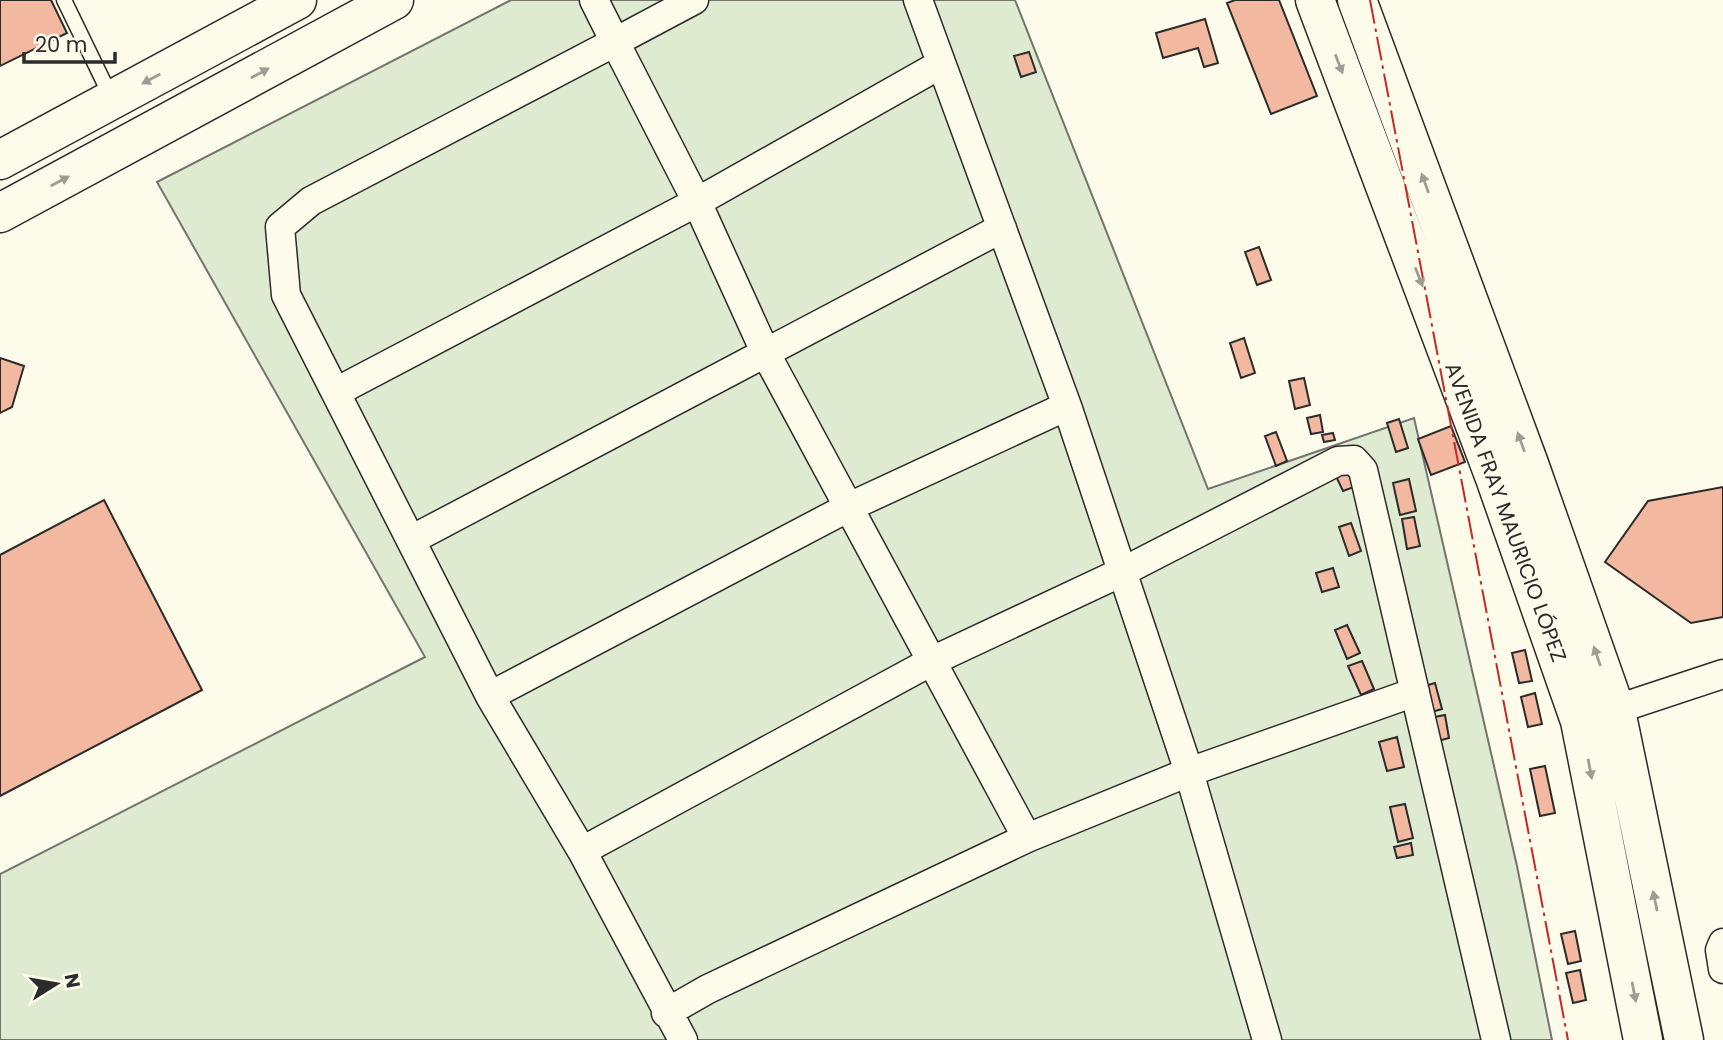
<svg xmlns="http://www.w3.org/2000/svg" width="1723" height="1040" viewBox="0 0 1723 1040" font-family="Poppins,sans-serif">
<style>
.green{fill:#deebd1;stroke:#74746e;stroke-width:2}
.building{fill:#f2b8a0;stroke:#2b2b2b;stroke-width:2}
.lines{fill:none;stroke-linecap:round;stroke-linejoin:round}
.lane-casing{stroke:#2b2b2b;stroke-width:17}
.street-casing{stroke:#2b2b2b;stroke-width:31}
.secondary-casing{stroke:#2b2b2b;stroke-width:41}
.primary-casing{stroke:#2b2b2b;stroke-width:41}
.lane{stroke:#fdfbea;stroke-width:14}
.street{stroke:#fdfbea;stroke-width:28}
.secondary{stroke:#fdfbea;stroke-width:38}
.primary{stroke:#fdfbea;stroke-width:38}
.power{stroke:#c62828;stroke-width:2;stroke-dasharray:24 5 3.5 5;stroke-linecap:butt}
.oneway{fill:#9e9d94}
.labels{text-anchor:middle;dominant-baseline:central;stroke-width:5;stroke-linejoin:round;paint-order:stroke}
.street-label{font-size:21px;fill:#2b2b2b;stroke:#fdfbea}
</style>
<rect width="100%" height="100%" fill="#fdfbea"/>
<path class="green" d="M511 0H1015L1208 489 1414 418 1517 866 1552 1040H0V874L425 657 157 182Z"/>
<path class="building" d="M0 0H51L67 33 0 66Z
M1235 0H1279L1317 96 1271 114 1227 3Z
M1205 19 1218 63 1204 67 1198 48 1163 58 1156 33Z
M1029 52 1036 72 1021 77 1014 56Z
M1259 247 1271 280 1257 285 1245 252Z
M1244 338 1255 373 1241 378 1230 343Z
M0 358 24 366 12 407 0 413Z
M1304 378 1310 405 1295 409 1289 381Z
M1320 415 1323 432 1311 434 1307 418Z
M1399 419 1408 448 1396 452 1387 423Z
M1451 426 1465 462 1431 475 1418 439Z
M1276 432 1287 461 1276 466 1265 436Z
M1333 433 1335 440 1324 442 1322 435Z
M1345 466 1354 487 1343 491 1334 472Z
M1409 479 1416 511 1400 515 1393 483Z
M1723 487V617L1691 623 1605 562 1648 501Z
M104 500 202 690 0 796V555Z
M1414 517 1420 546 1407 549 1402 519Z
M1351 523 1361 551 1349 556 1339 527Z
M1333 568 1339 587 1322 592 1316 573Z
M1347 625 1360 653 1347 659 1335 630Z
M1525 650 1532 681 1519 683 1512 653Z
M1362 661 1374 689 1361 695 1348 666Z
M1435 683 1442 709 1428 713 1421 687Z
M1535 693 1542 724 1528 727 1521 697Z
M1445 715 1449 738 1434 742 1429 718Z
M1397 737 1404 767 1387 771 1379 742Z
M1545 766 1555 813 1540 816 1530 769Z
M1405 804 1413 838 1398 842 1390 807Z
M1411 843 1413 855 1397 858 1394 847Z
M1575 931 1581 961 1568 964 1561 934Z
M1580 970 1586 1000 1573 1003 1566 973Z"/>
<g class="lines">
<defs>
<path id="lane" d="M64 0 112 99"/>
<path id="street" d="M594 0 615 42 694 0
M918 0 1067 406 1189 772 1027 838
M336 392 697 202 941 64
M411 540 1002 228
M490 696 849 507 1067 406
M1599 715 1723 674
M582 851 932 661 1124 571 1338 461 1354 460 1363 470 1496 1040
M1723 943 1720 950 1723 969
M666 1013 708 989 1027 838 766 354 697 202 615 42 311 201 280 227 286 295 490 696 582 851 683 1040
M1267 1040 1189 772 1415 692"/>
<path id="secondary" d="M1315 0 1495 478 1580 721 1643 1040
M1357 0 1529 464 1616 711 1684 1040"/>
<path id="primary" d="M0 160 297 0
M0 213 394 0"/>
</defs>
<use href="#lane" class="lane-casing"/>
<use href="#street" class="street-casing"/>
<use href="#secondary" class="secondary-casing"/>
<use href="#primary" class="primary-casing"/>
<use href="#lane" class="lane"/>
<use href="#street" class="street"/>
<use href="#secondary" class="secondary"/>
<use href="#primary" class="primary"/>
<path class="power" d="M1370 0 1568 1040"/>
</g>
<defs><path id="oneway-solid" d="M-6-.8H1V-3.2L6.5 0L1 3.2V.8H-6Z" transform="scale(1.75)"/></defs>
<g class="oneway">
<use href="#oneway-solid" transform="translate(1339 64) rotate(69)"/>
<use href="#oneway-solid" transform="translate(260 73) rotate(-29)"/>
<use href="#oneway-solid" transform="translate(151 79) rotate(152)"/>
<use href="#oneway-solid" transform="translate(60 181) rotate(-28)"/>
<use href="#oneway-solid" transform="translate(1425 183) rotate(-110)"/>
<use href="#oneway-solid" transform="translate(1419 277) rotate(69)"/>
<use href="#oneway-solid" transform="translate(1521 442) rotate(-110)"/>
<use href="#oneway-solid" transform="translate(1597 656) rotate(-109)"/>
<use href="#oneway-solid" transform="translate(1590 769) rotate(79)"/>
<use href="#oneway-solid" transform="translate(1655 901) rotate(-102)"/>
<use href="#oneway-solid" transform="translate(1634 992) rotate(79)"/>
</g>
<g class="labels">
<g class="street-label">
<text transform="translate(1506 512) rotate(70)">AVENIDA FRAY MAURICIO LÓPEZ</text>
</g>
</g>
<g transform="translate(56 984) rotate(79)" stroke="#fdfbea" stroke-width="5" paint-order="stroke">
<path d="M0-5L12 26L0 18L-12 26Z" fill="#2b2b2b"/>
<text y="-10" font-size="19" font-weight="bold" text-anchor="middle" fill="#2b2b2b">N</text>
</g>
<path d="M24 52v10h91v-10" fill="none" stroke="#2b2b2b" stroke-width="3.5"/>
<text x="35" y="52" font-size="21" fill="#2b2b2b" stroke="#fdfbea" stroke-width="5" paint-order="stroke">20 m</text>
</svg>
